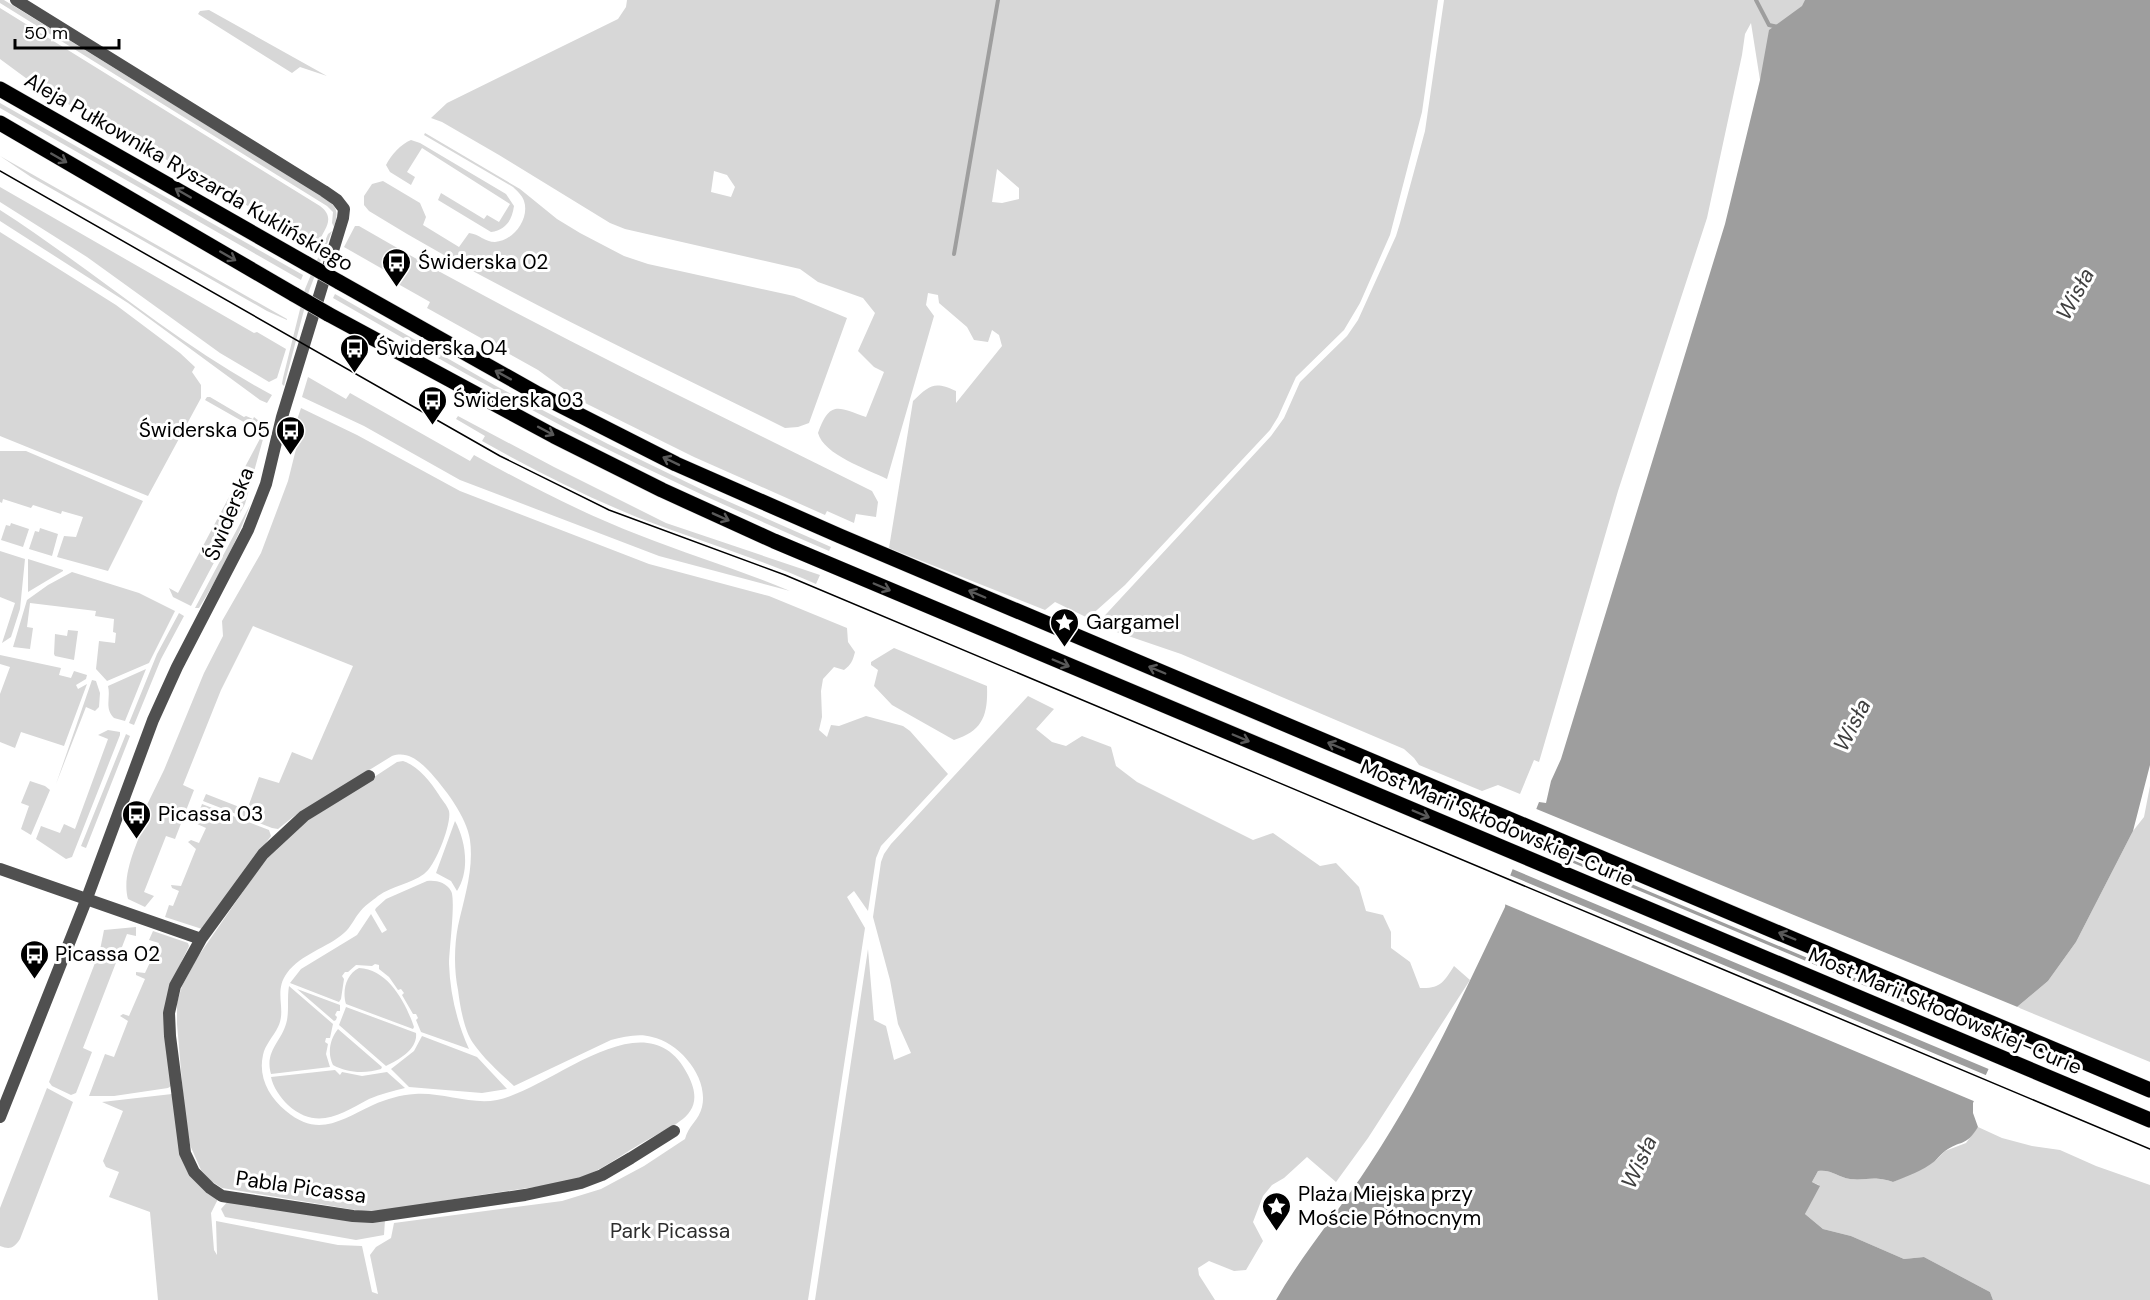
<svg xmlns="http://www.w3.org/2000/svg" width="2150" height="1300" viewBox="0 0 2150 1300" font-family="'DM Sans',sans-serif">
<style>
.green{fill:#d7d7d7;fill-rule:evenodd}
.water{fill:#9e9e9e}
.pier{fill:#fff}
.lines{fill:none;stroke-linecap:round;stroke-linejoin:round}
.stream{stroke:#9e9e9e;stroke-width:4}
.primary-casing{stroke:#dbdbdb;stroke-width:16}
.street{stroke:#505050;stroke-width:12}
.primary{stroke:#000;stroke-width:15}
.tram{stroke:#000;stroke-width:1.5}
.primary-bridge-casing{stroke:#dbdbdb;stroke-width:16;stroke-linecap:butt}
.primary-bridge{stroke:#000;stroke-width:15}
.oneway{stroke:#595959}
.labels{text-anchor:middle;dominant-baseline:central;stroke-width:6;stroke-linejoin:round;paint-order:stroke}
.street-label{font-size:21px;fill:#000;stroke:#fff}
.poi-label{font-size:21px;fill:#000;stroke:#fff;text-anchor:start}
.park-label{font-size:21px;fill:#2e2e2e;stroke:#fff}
.water-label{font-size:22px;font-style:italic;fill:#3f3f3f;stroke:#fff}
</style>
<rect width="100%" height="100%" fill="#fff"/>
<path class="green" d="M0 0H4L268 163C284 173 327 193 335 208 338 214 336 220 334 227L332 223 333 212 327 206 0 3Z
M627 0H1438L1422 112 1390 235 1360 303 1344 330 1296 377 1278 417 1270 430 1125 585 1088 618 1055 602 1045 610 889 548 913 401C930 385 934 381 956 391V403L1002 346 999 335 992 330 988 342 974 340 967 327 939 303 938 295 928 293 926 305 934 316 887 479C867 469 824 455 818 433 830 399 839 408 866 417L884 372 874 367 858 351 875 313 863 298 818 282 800 269 625 229 610 223 499 155 442 122 431 118 447 103 618 19 626 7ZM997 169 1019 188V199L1002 203 992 202ZM714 171 727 175 735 187 731 197 711 192Z
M1444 0H1810L1760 80 1751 23 1745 34 1742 55 1707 218 1618 491 1539 762 1534 760 1520 794 1498 785 1482 791 1419 765 1414 758 1404 749 1181 654 1096 625 1271 436 1284 418 1300 382 1347 336 1358 320 1396 236 1400 223 1425 131Z
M0 8 320 206C336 218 325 228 318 243L295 230 294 232 38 87 0 59Z
M209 10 327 76 300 67 292 73 198 14 200 11Z
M0 103 303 275 301 280 0 108Z
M425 133 520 189 557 219 580 233 624 256 648 264 794 296 847 318 809 423 798 427 785 428C645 358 502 293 369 211L364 205V196L372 184 383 181 420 203 426 217 423 225 459 247 469 233C479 234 485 242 495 242 513 241 530 219 524 201 522 195 517 191 513 187L424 135Z
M411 140 420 143 506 194 514 206C512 220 506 230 491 232L438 200 441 193 484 219 487 215 499 222 510 204 422 148 407 172 415 177 411 185 390 172 386 165C391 155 401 144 411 140Z
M0 156 287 319V320L267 311 31 177Z
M0 187 254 333 257 332 286 349 277 378 269 382 220 353 87 257 0 202Z
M0 210C92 269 175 343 272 395L267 403 260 400 128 303 0 221Z
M355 226H359C525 323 700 405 872 491L878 502 876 517 856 514 854 523 827 511 825 515 694 457 579 400 538 370 427 308 430 302 391 280 393 275 344 247Z
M332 231 309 291 284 386 282 384 283 378 305 289 328 234Z
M0 232 116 305 180 353 195 367 192 372 201 385V398L148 496 0 436Z
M335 294 496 386 608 444 707 492 831 547 829 551C755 519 681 486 609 450 515 403 424 350 333 298Z
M308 377 346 399 350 393 470 461 474 455C528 485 582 513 639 535 689 555 740 570 790 591L659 556 460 480 364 426 302 397Z
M207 397H210L244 417 246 416 253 419 254 417 259 421V428L265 432 245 504 191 606 173 597 169 588 178 593 263 433 205 400Z
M301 408 357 435 460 491 649 564 769 596 847 628 848 642 855 652C853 660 851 665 844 670L834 667 823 679 821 691 822 717 819 730 827 737 831 725 839 726 866 716 903 726 910 731 948 774 881 846 876 858 868 911 854 891 847 897 865 928 808 1300H158L150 1212 109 1197 119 1172 106 1167 103 1161 123 1111 102 1102 172 1094 187 1171 208 1194 218 1199 211 1213 214 1250 217 1255 216 1221 338 1245 362 1246 372 1292 378 1294 370 1255 376 1247 391 1238 394 1223 562 1201 601 1189 644 1166 685 1139C688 1126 699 1120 702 1107 709 1078 680 1043 652 1037 639 1033 624 1037 611 1040L514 1086C500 1073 484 1059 473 1043 464 1030 460 1006 458 990 454 971 454 946 458 926 464 898 474 870 470 840 467 817 444 787 428 770 418 760 407 751 392 756L293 817 278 829 272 828 203 801 206 794 247 810 259 777 279 783 292 752 312 760 353 666 253 626 221 690 183 785 194 790 175 839 166 836 144 892 154 896 145 907 128 899C121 874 138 841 147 818L144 811 164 770 204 673 223 636 222 621 261 553 288 481 296 449 297 420Z
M458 416 554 467 666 523 820 575 816 584C759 558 698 541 639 518 585 496 533 470 482 441L485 436 456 419Z
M0 451H26L143 501 108 571 57 557 64 536 76 537 83 517 62 511 61 514 33 505 31 508 3 499 2 503 0 502Z
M250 505C237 541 219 576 199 608H195Z
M11 523 29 529 23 547 1 540 6 525 10 526Z
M40 528 58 534 52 556 29 549 35 531 39 532Z
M0 551 25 559 20 609 11 637 2 643 15 603 0 597Z
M28 559 63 570V571L28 592Z
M72 572 139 593 175 611 149 663 107 681 96 669 99 641 115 643 116 633 113 632 114 619 95 616 96 611 30 603 27 627 33 628 30 649 13 647 27 600 48 585Z
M179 613 184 616 161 659 134 725 129 723 157 654Z
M68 630 78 631 74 660 55 656 54 654 55 634 67 636Z
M894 648 987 686C988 715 983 731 954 740L892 705 874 686 878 670 871 665V662Z
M0 655 61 668 59 675 71 678 74 671 87 675 86 679 76 685 78 689 87 684 64 746 21 732 15 748 0 742V694L10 667 0 664Z
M146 669 125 721 114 718C104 708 111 698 108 686Z
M92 680 96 681 100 693 99 707 95 711 86 707 56 784Z
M1028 696 1054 709 1036 729 1052 742 1066 746 1082 736 1111 747 1116 766 1137 782 1253 840 1273 833 1320 866 1336 863 1359 887 1366 911 1383 915 1391 932V948L1410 962 1420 988C1440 989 1444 982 1454 966L1470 980 1368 1138 1336 1182 1307 1157 1284 1178 1272 1185 1263 1196 1253 1222 1263 1241 1246 1270 1234 1271 1209 1261 1198 1268 1199 1275 1215 1300H815L868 949 874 1020 886 1026 894 1060 911 1053 898 1024 890 980 873 917 881 862 884 854 891 844Z
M108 730 120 732V735L72 857 66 859 36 839 41 826 60 833 64 824 75 829 108 739 98 735Z
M126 734 130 736 86 848 81 846Z
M403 761C418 766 430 781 439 795 442 800 447 805 449 811 452 824 435 867 424 874 410 884 392 886 378 896 372 901 364 906 359 913 354 919 351 927 344 933 327 948 301 954 287 973 273 992 287 1009 278 1027 273 1037 265 1045 263 1055 258 1077 269 1097 286 1111 318 1138 341 1120 373 1105 386 1099 400 1095 415 1094 442 1092 471 1105 497 1100 553 1089 647 994 688 1075 708 1114 677 1123 649 1139 623 1153 600 1173 571 1181 553 1185 533 1187 514 1190 473 1196 431 1203 389 1210L362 1211 222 1188 211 1181 201 1170 190 1145 185 1117 177 1024V1003L182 986 197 958 271 851 292 831 397 762Z
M30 781 45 786 50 790 31 835 21 829 29 806 21 803Z
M2150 786V1062L2017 1007 2048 981 2076 942 2133 831 2144 817Z
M202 804 269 830 271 836 202 929 165 917 169 905 173 906 179 891 172 888 171 885 181 886 196 849 188 842 191 840 199 843 206 828 195 823Z
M455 821C466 841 470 871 457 891L451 881 436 873Z
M427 881C436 880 446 882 451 891 456 899 449 950 449 964 450 993 457 1023 469 1049L421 1032 416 1020 418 1018 416 1014H413L402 995 404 993 401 989 398 990 389 977 379 969V965L375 964 372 966 356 965 348 972H345L342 976 344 979 341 999 339 1002 290 983 301 969 357 935 371 914 382 933 387 930 375 910 376 908 386 899Z
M136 927V936L127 934 83 1048 92 1052 76 1093 71 1095 52 1086 49 1082 100 950 104 930Z
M153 931 188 943 189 946 169 988 171 1086 168 1088 114 1096H89L105 1054 114 1057 128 1021 120 1016 123 1014 129 1016 145 979 136 975V972L145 973 159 943 149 940Z
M359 968C388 969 406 1003 414 1027L413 1029 346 1004C342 991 346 974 359 968Z
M289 986 333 1024 330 1038H326L325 1042 328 1044 326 1054 330 1067 271 1074C264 1050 283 1041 287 1020 289 1009 287 998 289 986Z
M297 989 340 1005V1011H337L335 1015 337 1017 336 1020 334 1021Z
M346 1007 416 1033C418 1049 399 1060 386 1066L339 1025Z
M338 1029 382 1067 381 1069C365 1074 347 1073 333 1065 327 1053 330 1039 338 1029Z
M422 1036 477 1057 507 1089 482 1093 409 1087 391 1069 414 1051Z
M335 1070 340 1075 342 1072 362 1076 387 1072 405 1088C393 1091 381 1094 369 1099 341 1114 317 1131 288 1105 280 1097 273 1087 271 1077Z
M47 1088 73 1102 20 1239C14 1248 10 1250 0 1246V1208Z
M1978 1127 2002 1138 2032 1146 2060 1150 2096 1166 2150 1185V1300H1993L1990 1292 1924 1257 1904 1259 1851 1236 1823 1229 1805 1214 1819 1185 1812 1182 1818 1171C1831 1169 1838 1177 1850 1179 1867 1181 1873 1175 1893 1182L1935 1161 1945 1151 1966 1143Z
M229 1200 385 1220 384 1235 356 1240 225 1217 221 1209Z"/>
<path class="water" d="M1805 0H2150V765L2133 831 2076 942 2048 981 2017 1007 1973 1103V1113L1978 1127C1966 1147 1960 1140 1945 1151 1941 1154 1938 1158 1935 1161 1922 1171 1908 1176 1893 1182 1873 1175 1867 1181 1850 1179 1838 1177 1831 1169 1818 1171L1812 1182 1820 1186 1805 1214 1823 1229 1851 1236 1904 1259 1924 1257 1990 1292 1993 1300H1276C1303 1253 1339 1211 1369 1165 1423 1084 1463 995 1505 907L1508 881 1539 802 1546 803 1551 781 1561 759 1725 224 1760 80 1769 30 1802 6Z"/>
<path class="pier" d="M1534 808 2020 1008 2005 1041 1522 838Z
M1521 841 2003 1044 1991 1070 1510 868Z
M1507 874 1988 1076 1976 1102 1502 903Z"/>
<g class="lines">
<path class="stream" d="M1756 0 1769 25 1778 27
M954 254 998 0"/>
<defs>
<path id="primary" d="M0 89 307 264
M0 123 295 295
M339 282 538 394 676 464 840 536 2150 1090
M328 314 554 436 662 490 774 541 2150 1120"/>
</defs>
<use href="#primary" class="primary-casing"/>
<path class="street" d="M369 776 304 816 263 854 201 939 175 986 169 1013 170 1036 185 1153 194 1172 210 1188 222 1196 353 1216 372 1217 525 1195 581 1183 602 1175 631 1158 674 1131
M0 869 201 939
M0 1117 87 898 153 720 177 667 248 530 266 484 282 417 343 218 344 209 337 200 324 191 16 0"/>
<use href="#primary" class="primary"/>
<path class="tram" d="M0 171 500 456 609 510 785 575 2150 1149"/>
<defs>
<path id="primary-bridge" d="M307 264 339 282
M295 295 328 314"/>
</defs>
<use href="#primary-bridge" class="primary-bridge-casing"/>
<use href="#primary-bridge" class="primary-bridge"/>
</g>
<defs><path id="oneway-shaft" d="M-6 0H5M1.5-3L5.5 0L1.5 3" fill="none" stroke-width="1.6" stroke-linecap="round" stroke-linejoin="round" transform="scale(1.5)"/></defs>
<g class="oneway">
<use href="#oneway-shaft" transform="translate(59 158) rotate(30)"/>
<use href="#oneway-shaft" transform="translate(183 193) rotate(-150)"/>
<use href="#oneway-shaft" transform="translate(228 256) rotate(30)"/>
<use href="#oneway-shaft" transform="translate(503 375) rotate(-151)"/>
<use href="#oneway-shaft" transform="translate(546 431) rotate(28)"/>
<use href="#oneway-shaft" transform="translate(671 461) rotate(-154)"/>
<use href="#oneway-shaft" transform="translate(721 517) rotate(24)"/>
<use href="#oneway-shaft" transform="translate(882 587) rotate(23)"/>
<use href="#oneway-shaft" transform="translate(977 594) rotate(-157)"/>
<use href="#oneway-shaft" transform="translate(1061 663) rotate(23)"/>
<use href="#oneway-shaft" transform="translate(1157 670) rotate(-157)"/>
<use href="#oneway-shaft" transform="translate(1241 738) rotate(23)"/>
<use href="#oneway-shaft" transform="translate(1336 746) rotate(-157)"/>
<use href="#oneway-shaft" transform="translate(1421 814) rotate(23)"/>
<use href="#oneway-shaft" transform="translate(1787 936) rotate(-157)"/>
</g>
<defs>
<symbol id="bus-pin" viewBox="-11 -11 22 30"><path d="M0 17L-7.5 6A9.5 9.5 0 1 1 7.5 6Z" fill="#000" stroke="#fff"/><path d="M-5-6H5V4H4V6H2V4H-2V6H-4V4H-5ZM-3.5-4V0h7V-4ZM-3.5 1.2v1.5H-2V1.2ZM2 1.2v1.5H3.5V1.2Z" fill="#fff"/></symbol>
<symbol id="sight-pin" viewBox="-11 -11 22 30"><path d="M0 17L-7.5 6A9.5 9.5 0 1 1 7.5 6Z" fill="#000" stroke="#fff"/><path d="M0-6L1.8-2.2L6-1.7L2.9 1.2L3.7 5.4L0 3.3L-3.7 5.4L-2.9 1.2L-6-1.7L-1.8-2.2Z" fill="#fff"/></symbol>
</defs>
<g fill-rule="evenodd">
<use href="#bus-pin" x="380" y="246" width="33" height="45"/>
<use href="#bus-pin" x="338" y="332" width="33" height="45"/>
<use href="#bus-pin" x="416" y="384" width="33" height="45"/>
<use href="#bus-pin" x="274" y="414" width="33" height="45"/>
<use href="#sight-pin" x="1048" y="606" width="33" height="45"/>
<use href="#bus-pin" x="120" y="798" width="33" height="45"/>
<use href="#bus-pin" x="18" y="938" width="33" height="45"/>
<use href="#sight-pin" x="1260" y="1190" width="33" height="45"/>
</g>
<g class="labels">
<g class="street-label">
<text transform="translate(189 172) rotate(30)">Aleja Pułkownika Ryszarda Kuklińskiego</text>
<text transform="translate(229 514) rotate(-68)">Świderska</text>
<text transform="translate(1497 823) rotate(23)">Most Marii Skłodowskiej-Curie</text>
<text transform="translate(1945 1011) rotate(23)">Most Marii Skłodowskiej-Curie</text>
<text transform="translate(301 1187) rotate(8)">Pabla Picassa</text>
</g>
<g class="poi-label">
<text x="418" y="262">Świderska 02</text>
<text x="376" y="348">Świderska 04</text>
<text x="453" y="400">Świderska 03</text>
<text x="270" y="430" text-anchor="end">Świderska 05</text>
<text x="1086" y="622">Gargamel</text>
<text x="158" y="814">Picassa 03</text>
<text x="55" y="954">Picassa 02</text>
<text x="1298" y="1194">Plaża Miejska przy<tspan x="1298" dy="24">Moście Północnym</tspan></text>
</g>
<g class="park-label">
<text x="670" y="1231">Park Picassa</text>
</g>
<g class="water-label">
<text transform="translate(2075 294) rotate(-61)">Wisła</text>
<text transform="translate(1852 725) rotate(-63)">Wisła</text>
<text transform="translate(1639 1162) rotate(-65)">Wisła</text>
</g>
</g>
<path d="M15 39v9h104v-9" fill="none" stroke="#000000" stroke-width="3"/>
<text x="24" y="39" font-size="18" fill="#000000" stroke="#ffffff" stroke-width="4.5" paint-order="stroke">50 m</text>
</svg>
